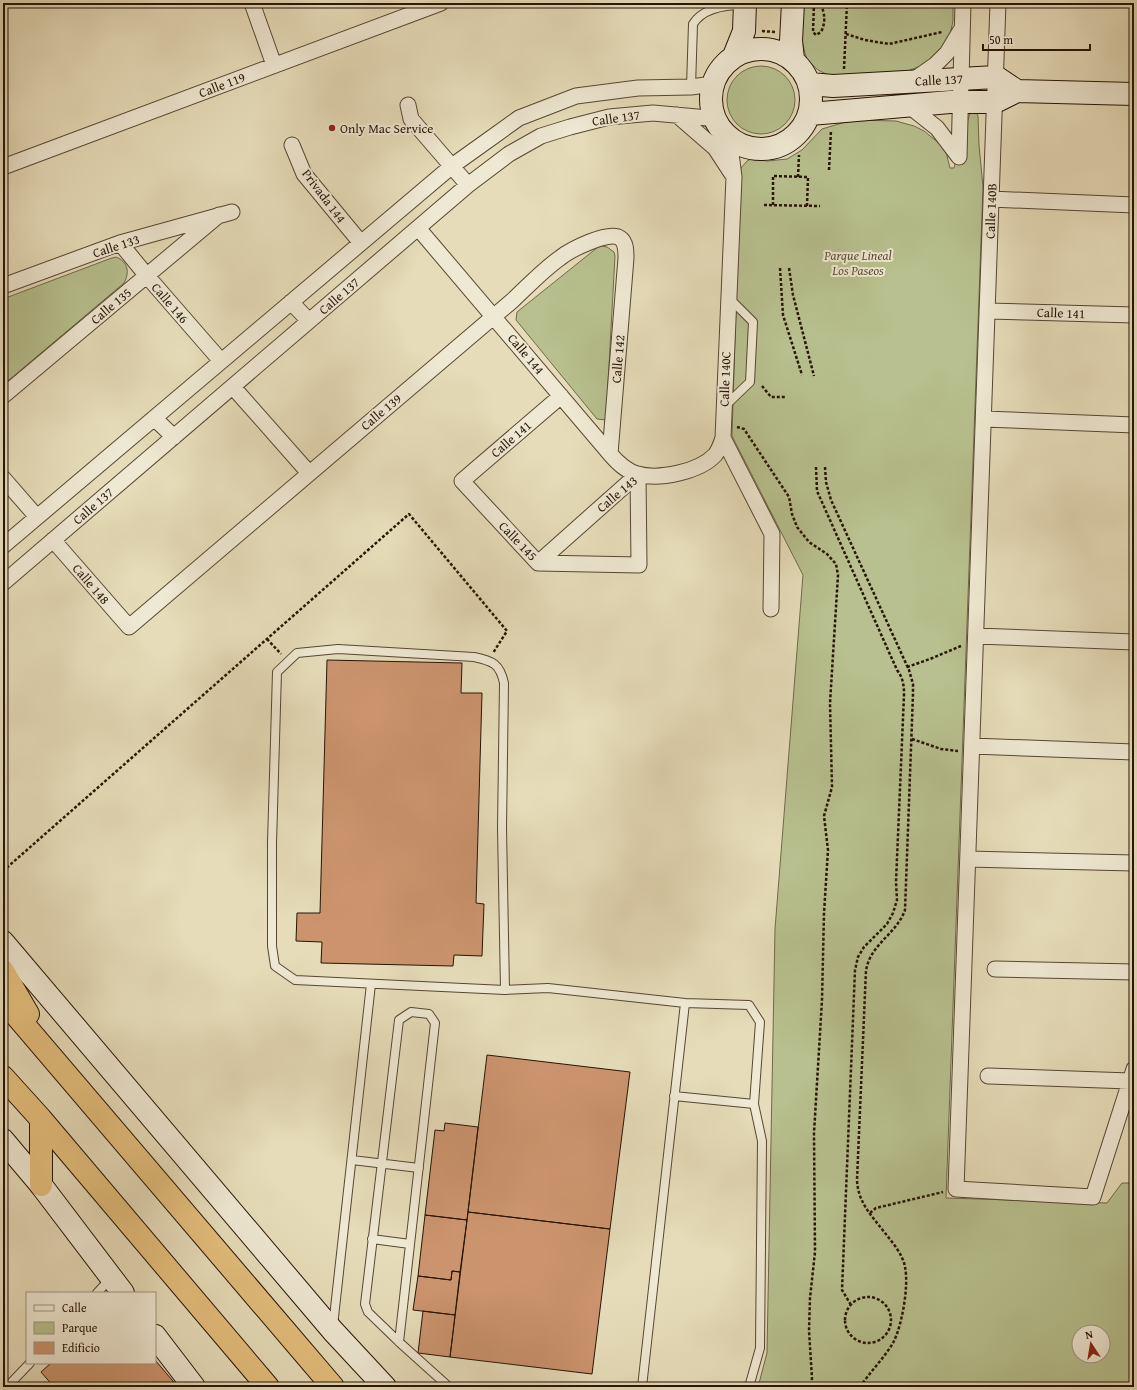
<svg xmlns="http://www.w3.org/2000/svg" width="1137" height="1390" viewBox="0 0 1137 1390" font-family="'Gentium Book Plus',serif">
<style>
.green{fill:#b7c08e;stroke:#6f6a4a;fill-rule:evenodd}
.building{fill:#cb946e;stroke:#271405}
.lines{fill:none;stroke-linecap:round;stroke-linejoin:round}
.lane-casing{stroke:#574632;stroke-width:10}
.street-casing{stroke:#574632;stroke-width:17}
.secondary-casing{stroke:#271405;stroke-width:24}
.highway-casing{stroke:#271405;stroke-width:24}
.path{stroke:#271405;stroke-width:2.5;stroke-dasharray:3 2;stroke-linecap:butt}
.lane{stroke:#efe8d2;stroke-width:8}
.street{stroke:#efe8d2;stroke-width:15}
.secondary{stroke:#efe8d2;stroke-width:22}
.highway{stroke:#e3be7c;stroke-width:22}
.poi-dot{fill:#8f2418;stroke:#efe8d2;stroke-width:1.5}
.labels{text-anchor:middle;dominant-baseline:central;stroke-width:4;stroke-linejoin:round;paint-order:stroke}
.street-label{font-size:13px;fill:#271405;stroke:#efe8d2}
.poi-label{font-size:13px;fill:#271405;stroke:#efe8d2;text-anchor:start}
.park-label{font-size:13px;font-style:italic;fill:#595035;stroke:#efe8d2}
</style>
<rect width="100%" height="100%" fill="#e6dcb9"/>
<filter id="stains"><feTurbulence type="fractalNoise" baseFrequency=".005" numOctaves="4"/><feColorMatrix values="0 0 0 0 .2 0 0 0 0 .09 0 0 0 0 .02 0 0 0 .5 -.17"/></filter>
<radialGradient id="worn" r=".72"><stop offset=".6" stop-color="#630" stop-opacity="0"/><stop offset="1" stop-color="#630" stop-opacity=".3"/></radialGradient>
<path class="green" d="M803 3H953V21L950 35 944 46 926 64 897 75 830 76 818 70 807 60 805 53 802 40Z
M727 100a34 34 0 1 1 68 0a34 34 0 1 1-68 0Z
M971 112H976L978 116 979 145 983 187 946 1198 1107 1203 1122 1183H1134V1387H758L767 1353 775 929 803 575 732 436 740 175 741 168 747 161 751 159 768 161 787 159 802 150 822 129 842 123 858 120 896 121 914 126 924 131 940 144 946 152 950 168H954L970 113ZM1079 1332H1103V1356H1079Z
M602 246 607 247 614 252 615 256 606 420 597 419 516 320 517 312 598 247Z
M116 257C128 262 130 272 124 283L3 385V299L109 259Z"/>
<path class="building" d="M327 660 462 663 461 693H482L476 903 484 904 482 956 454 955 453 966 321 963 322 942 296 941 297 913H320Z
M487 1055 630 1072 610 1229 468 1212Z
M445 1123 478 1127 467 1220 425 1215 435 1130 444 1131Z
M468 1212 610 1229 592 1374 450 1357Z
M425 1215 467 1220 460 1272 452 1271 451 1280 418 1276Z
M452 1271 460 1272 455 1315 413 1310 418 1276 451 1280Z
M423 1311 455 1315 450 1357 418 1353Z
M155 1360 178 1387H54L41 1372 51 1363H155Z"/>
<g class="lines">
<defs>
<path id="lane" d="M691 87 693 24C703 8 726 5 743 5
M725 406 750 382 753 322 729 298
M505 990 502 828 504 683C500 664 493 661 474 657L338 649 297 653 277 672 272 843V946L275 966 295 980 505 990 548 988 685 1003 749 1005 760 1022 754 1104
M674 1096 754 1104 762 1141 760 1348 749 1387
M352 1160 419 1168
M372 1239 410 1244
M97 1293 110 1279
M333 1326 371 984
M399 1342 435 1023 429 1014 411 1012 399 1020 365 1304 368 1312 399 1342 449 1387
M7 1387 30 1363
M642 1387 685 1003"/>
<path id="street" d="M252 3 274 65
M998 3 956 1189 1093 1197 1134 1069
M912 81 935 65 947 53 962 28
M408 105 411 119 468 185
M908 105 937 128 959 157
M677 115 715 148 732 174
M729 138 734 177 723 438 772 534 771 609
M292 145 304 174 361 243
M959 157 963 3
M3 167 441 3
M991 199 1134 205
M418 228 610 454C618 463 626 471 637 474 659 480 699 472 715 455 719 450 721 444 723 438
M120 243 147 276 221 361
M3 286 120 243 232 212
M291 302 309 321
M987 311 1134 315
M233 387 309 473
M3 396 219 215
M561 396 462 481 538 563 639 565 638 474
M154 418 174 437
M984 419 1134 425
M3 478 37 517
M53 540 129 627 512 301C527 287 544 269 560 258 570 250 609 230 620 238 626 242 626 251 626 258L610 454
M3 546 452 166 519 118 576 96 638 88 691 87 713 84
M538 563 638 474
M3 583 468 185 509 154 541 136 570 127 609 117 653 113 708 118 719 126
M976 636 1134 642
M972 746 1134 752
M968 859 1134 863
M995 969 1134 972
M988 1076 1130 1081"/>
<path id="secondary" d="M711 99a50 50 0 1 1 100 0a50 50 0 1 1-100 0Z
M734 56 744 31 745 3
M793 59 791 41 793 3
M810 84 833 86 996 77 1017 91
M810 114 950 102H995L1017 91 1134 94
M3 942 333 1331 385 1387
M3 1140 41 1185 123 1293
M155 1336 194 1387"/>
<path id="highway" d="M3 971 28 1014
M3 1000 333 1387
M3 1077 41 1119 268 1387
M41 1185V1119"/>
</defs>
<use href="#lane" class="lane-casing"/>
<use href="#street" class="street-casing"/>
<use href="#secondary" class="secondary-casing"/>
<use href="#highway" class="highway-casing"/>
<path class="path" d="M814 3 813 32 816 35 821 32C826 22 825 13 820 3
M762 31 775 32
M846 34 865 40 889 44 942 32
M844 69 847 3
M829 170 831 130
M798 177 799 155
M764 205 820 206
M773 205V176L808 177 807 206
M780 268 783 315 802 375
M789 268 793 295 814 376
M762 386 771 397H786
M737 427 744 429 789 497 792 514 797 527 809 542 827 554 836 564 838 575 830 703 832 787 824 816 828 850 824 913 822 1000 814 1133 815 1252 810 1298 809 1331 812 1378 811 1387
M816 467 817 491 897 670C903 678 904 685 904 695L896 882 897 900 893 913 887 924 864 947 858 957 855 970 842 1290 851 1305
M825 467 826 482 831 500 909 670 913 684V694L905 910C898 930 879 940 870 958 868 962 867 966 866 970L857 1180C858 1203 872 1216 885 1233 893 1243 903 1255 905 1267 909 1286 902 1326 893 1343 884 1358 870 1372 860 1387
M267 639 281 654
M907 667 930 659 961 646
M912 739 941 749 958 751
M3 871 409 514 507 631 493 653
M870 1213 876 1208 943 1192
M845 1320a23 23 0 1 1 46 0a23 23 0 1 1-46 0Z
M1130 1387 1134 1380"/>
<use href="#lane" class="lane"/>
<use href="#street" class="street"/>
<use href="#secondary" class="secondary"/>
<use href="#highway" class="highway"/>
</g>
<circle class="poi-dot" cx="332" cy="128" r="4"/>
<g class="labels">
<g class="street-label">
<text transform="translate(939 80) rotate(-3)">Calle 137</text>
<text transform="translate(222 85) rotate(-21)">Calle 119</text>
<text transform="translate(616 118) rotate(-8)">Calle 137</text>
<text transform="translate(324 196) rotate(53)">Privada 144</text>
<text transform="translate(991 211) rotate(-88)">Calle 140B</text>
<text transform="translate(116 246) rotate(-18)">Calle 133</text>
<text transform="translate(339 296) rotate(-41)">Calle 137</text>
<text transform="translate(170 303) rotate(49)">Calle 146</text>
<text transform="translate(111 306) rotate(-40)">Calle 135</text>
<text transform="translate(1061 313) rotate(2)">Calle 141</text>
<text transform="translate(526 354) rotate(50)">Calle 144</text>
<text transform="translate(618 359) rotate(-85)">Calle 142</text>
<text transform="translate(725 379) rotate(-88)">Calle 140C</text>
<text transform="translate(381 412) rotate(-40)">Calle 139</text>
<text transform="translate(511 439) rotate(-41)">Calle 141</text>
<text transform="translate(617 494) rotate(-40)">Calle 143</text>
<text transform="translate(93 506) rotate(-41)">Calle 137</text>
<text transform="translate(518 541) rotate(46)">Calle 145</text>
<text transform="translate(91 584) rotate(49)">Calle 148</text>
</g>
<g class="poi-label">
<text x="340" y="128">Only Mac Service</text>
</g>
<g class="park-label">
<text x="858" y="255">Parque Lineal<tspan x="858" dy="15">Los Paseos</tspan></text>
</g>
</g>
<rect width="1137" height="1390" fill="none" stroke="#e6dcb9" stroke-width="16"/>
<rect x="4" y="4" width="1129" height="1382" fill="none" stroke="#271405" stroke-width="2"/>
<rect x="8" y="8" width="1121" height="1374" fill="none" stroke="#271405"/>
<rect x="26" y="1292" width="130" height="72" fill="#efe8d2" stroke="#9f9380"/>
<rect x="34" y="1305" width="20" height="6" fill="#efe8d2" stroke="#9f9380"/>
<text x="62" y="1312" font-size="12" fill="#271405">Calle</text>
<rect x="34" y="1322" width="20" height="12" fill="#b7c08e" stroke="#9f9380"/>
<text x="62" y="1332" font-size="12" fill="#271405">Parque</text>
<rect x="34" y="1342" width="20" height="12" fill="#cb946e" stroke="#9f9380"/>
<text x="62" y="1352" font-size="12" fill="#271405">Edificio</text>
<g transform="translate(1091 1344) rotate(348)"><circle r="19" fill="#efe8d2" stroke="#9f9380"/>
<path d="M0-3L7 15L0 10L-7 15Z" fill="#8f2418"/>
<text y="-6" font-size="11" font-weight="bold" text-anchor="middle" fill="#271405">N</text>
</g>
<path d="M983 44v6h107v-6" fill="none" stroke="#271405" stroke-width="2"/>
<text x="989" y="44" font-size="12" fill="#271405" stroke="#efe8d2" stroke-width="3" paint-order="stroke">50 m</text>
<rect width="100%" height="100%" filter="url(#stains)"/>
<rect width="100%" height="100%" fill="url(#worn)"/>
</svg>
